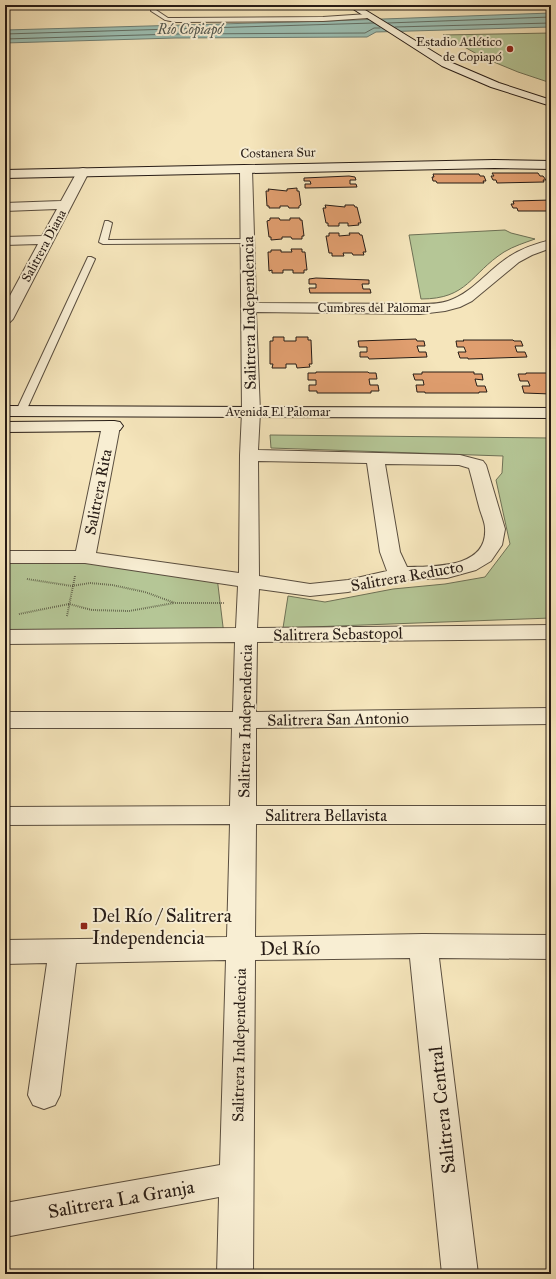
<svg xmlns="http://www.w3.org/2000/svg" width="556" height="1279" viewBox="0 0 556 1279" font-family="'IM FELL Great Primer',serif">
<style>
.green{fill:#b5c696;stroke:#6e7156}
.water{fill:#9cbfb3;stroke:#6d7e74}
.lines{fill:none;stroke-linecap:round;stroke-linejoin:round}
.shore{stroke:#626e64;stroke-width:1}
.building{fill:#e09e6f;stroke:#271c16}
.lane-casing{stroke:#5a4e3f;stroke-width:2}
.street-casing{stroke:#5a4e3f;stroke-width:2}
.secondary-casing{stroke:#271c16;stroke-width:2}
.path{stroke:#271c16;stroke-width:2;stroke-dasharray:0.5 1.5;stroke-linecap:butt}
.lane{fill:#f8eed3;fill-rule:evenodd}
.street{fill:#f8eed3;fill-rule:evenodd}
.secondary{fill:#f8eed3;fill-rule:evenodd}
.poi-dot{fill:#8f2418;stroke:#f8eed3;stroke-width:1.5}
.labels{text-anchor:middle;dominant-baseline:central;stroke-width:4;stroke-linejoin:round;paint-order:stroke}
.far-poi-label{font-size:13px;fill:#271c16;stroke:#f8eed3;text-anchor:end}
.far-street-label{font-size:13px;fill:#271c16;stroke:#f8eed3}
.far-water-label{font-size:14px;font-style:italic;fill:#50554d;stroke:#f8eed3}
.street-label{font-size:16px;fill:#271c16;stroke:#f8eed3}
.near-poi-label{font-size:19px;fill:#271c16;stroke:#f8eed3;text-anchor:start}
.near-street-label{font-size:19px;fill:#271c16;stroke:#f8eed3}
</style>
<rect width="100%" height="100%" fill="#f5e5bb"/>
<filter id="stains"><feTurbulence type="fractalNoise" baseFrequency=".005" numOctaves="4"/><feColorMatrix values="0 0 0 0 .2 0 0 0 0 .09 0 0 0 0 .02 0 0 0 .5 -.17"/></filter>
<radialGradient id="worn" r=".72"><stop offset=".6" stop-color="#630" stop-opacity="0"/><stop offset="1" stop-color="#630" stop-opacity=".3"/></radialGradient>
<path class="green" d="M551 33V83L518 72 484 58 443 35Z
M505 230 511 233 535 239C524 243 514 246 504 252 470 274 468 299 421 299L409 235Z
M270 435 551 438V618L283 628 288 596 325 602 393 589 445 584 485 577 510 544 496 480 502 473 503 456 271 448Z
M5 561 113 563 217 577 224 635H5Z"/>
<path class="water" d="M551 13V27L376 32 367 37 175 38 5 43V30L327 21Z"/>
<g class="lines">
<path class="shore" d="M388 23 551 17
M395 27 551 23
M5 34 374 23
M5 39 175 34 365 33 374 28H380"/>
</g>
<path class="building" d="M492 173H538L540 176H543L546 180H543L544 182 497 183 496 180H493L491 176H494Z
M433 174H479L480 176H484L486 181H483L484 183H437L436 181H433L432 177H434Z
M349 176 355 177 356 180H350V184H356L357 187 305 188V184H311L310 181H304V178Z
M297 188V191H299L301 205 299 206V208H289L288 206H280V208H269V206H267L266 191H269L268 189 287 191V189Z
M551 200V211H518L517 208H513L511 204H514L513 201Z
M325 205 345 207V205H354L355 207H357L361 223H358L359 225 348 226V223H339V226H328V223H326L323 208H326Z
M270 218H279L280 220H290V218H300V220H302L304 236H302V239H292L291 237H282V239L271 240V237H269L267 221 270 220Z
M329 233H339V236L350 235 349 233H359L360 235H362L366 252H363L364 255H353L352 253H343L344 256H332V253H329L326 236H329Z
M291 249H302V252H305L307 270H304V273H293V270H283V273H272V270L269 271 268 252H271V250H281V252H292Z
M316 278 369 280V284H362L363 289H370L371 293H310L309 288H316V284H309V279Z
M273 337H284V341H296V337H308V340H311L312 364H309L310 367 297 368 296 364H286V368H272L273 364H270V341H273Z
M416 339 417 341H424L425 346H417L419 352H426L427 357 369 359 368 357H360V352H367V347H359L358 341Z
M463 340H513L514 341H521L523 346H515L517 352H525L527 357 468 359V358H460L458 352H466L464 347H457L456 341H464Z
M316 372H368L369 373H376L377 379H369L370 385H378L379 391H371V393H317V391H309V385H316V380H308V373H316Z
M422 372H474V374H482L483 380 475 379 477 386H485L487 392H479V393H425V392H417L416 385H424L423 380H415L413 374H422Z
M526 373H551V394L524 393 522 386H530L528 381H520L518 374H526Z"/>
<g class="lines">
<defs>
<path id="lane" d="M152 5H158L156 10 168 18H176L323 17 368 14 371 16 368 18 323 21 176 22 165 20 151 11Z
M105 221H108L112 223 108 240 248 239 252 241 248 243 103 244 99 242Z
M88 257H91L95 259 26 411 21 414 17 413 16 411Z"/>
<path id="street" d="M246 165 250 166 252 169 256 303 420 304C429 304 439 304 448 301 470 294 485 274 503 261 517 250 534 244 551 240V248L532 255 519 262 472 301 460 307 445 311 420 314 256 312 260 412 258 450 460 455 483 461 486 465 505 529 502 545 491 561 476 570 447 578 399 580 348 592 310 596 259 589 257 628 551 625V639L257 642 256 712 551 708V724L256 728V806H551V824H256L255 937 423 934 551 935V959L439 958 478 1274H442L410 958 255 960 253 1274H217L219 1197 5 1237V1203L220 1165 226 960 76 963 60 1095 55 1105 44 1109 33 1105 28 1095 47 963 5 964V940L227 937 230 824 5 825V807L230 806 232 728H5V712H233L235 642 5 644V630L236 628 238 586 85 563H5V551H76L102 426 105 422 111 421 117 422 120 426 96 553 239 573 240 455 242 412 240 169 242 166ZM258 461 367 463 380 552 387 571 348 580 310 584 259 576ZM385 464 459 465 469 468C473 482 476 496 480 510 482 516 485 523 485 528 488 569 433 566 407 567L400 552Z
M83 168 87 169 89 172 13 319 10 322 5 324V305L38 244 5 245V237L42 236 57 209 5 211V203L61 201 77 172 79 169Z"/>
<path id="secondary" d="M347 5H357L450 62 499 83 551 100V106L491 87 442 66Z
M494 160 551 161V169L494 168 5 178V170Z
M5 406 551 408V418L5 416Z
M114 421 120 422 123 426 120 430 114 431 5 432V422Z"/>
</defs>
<use href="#lane" class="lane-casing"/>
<use href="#street" class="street-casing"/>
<use href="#secondary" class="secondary-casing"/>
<path class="path" d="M27 579 72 586 90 583 112 585 145 592 175 603H225
M19 614 69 604 92 610 129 611 174 603
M67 616 75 576"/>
<use href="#lane" class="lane"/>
<use href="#street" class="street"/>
<use href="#secondary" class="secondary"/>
</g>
<g class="poi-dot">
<circle cx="510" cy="49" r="4"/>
<rect x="80" y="922" width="8" height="8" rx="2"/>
</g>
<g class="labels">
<g class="far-poi-label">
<text x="502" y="42">Estadio Atlético<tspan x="502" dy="15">de Copiapó</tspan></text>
</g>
<g class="far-street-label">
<text transform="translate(278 153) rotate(-1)">Costanera Sur</text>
<text transform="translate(44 246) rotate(-62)">Salitrera Diana</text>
<text x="374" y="308">Cumbres del Palomar</text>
<text x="278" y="412">Avenida El Palomar</text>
</g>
<g class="far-water-label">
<text x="190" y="29">Río Copiapó</text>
</g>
<g class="street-label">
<text transform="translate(249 313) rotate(-91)">Salitrera Independencia</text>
<text transform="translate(98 492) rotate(-79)">Salitrera Rita</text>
<text transform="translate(407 576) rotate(-10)">Salitrera Reducto</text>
<text transform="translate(338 634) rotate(-1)">Salitrera Sebastopol</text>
<text transform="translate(338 719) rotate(-1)">Salitrera San Antonio</text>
<text transform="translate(245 721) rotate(-89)">Salitrera Independencia</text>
<text x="326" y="815">Salitrera Bellavista</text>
<text transform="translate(239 1045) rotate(-89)">Salitrera Independencia</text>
</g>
<g class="near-poi-label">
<text x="92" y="915">Del Río / Salitrera<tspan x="92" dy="22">Independencia</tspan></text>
</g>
<g class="near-street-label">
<text transform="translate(290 948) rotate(-1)">Del Río</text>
<text transform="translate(442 1110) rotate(-96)">Salitrera Central</text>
<text transform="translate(121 1199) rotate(-10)">Salitrera La Granja</text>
</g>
</g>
<rect width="556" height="1279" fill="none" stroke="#f5e5bb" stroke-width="20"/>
<rect x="6" y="6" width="544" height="1267" fill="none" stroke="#271c16" stroke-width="2"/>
<rect x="10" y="10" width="536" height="1259" fill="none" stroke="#271c16"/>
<rect width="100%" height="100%" filter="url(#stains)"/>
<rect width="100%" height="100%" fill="url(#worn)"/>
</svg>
